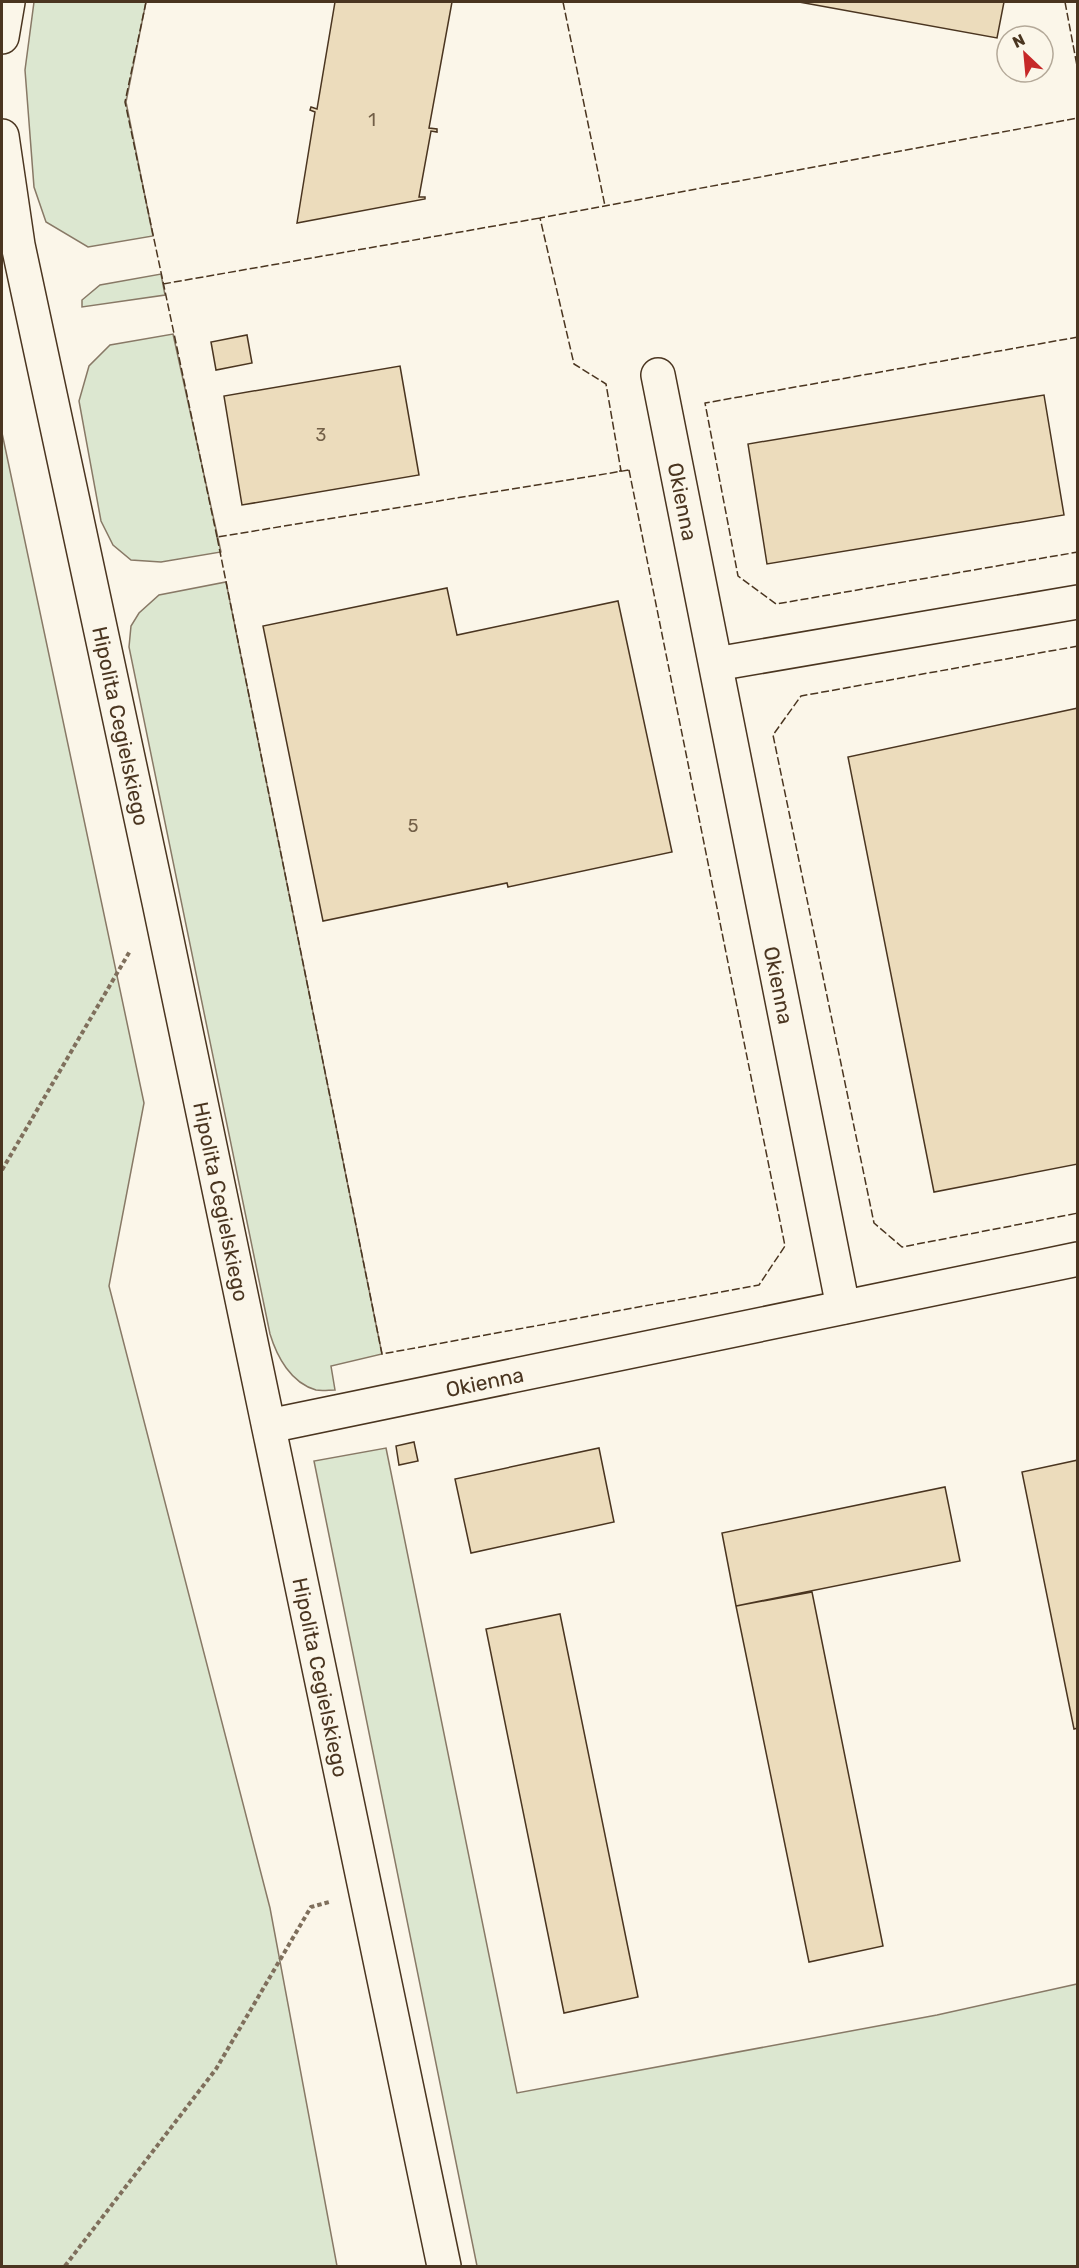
<svg xmlns="http://www.w3.org/2000/svg" width="1079" height="2268" viewBox="0 0 1079 2268" font-family="Rubik,sans-serif">
<style>
.green{fill:#dce7d0;stroke:#887966;stroke-width:1.5}
.building{fill:#ecdcbc;stroke:#4a3520;stroke-width:1.5}
.lines{fill:none;stroke-linecap:round;stroke-linejoin:round}
.minor-casing{stroke:#4a3520;stroke-width:36}
.path{stroke:#7f6f5c;stroke-width:4;stroke-dasharray:4.5 3;stroke-linecap:butt}
.minor{stroke:#fbf6e9;stroke-width:33}
.fence{stroke:#4a3520;stroke-width:1.5;stroke-dasharray:8 3;stroke-linecap:butt}
.labels{text-anchor:middle;dominant-baseline:central;stroke-width:4.5;stroke-linejoin:round;paint-order:stroke}
.number-label{font-size:18px;fill:#725f47}
.street-label{font-size:21px;fill:#4a3520;stroke:#fbf6e9}
</style>
<rect width="100%" height="100%" fill="#fbf6e9"/>
<path class="green" d="M34 2H146L126 102 153 236 88 247 46 222 34 187 25 70Z
M161 274 165 295 82 307V300L100 285Z
M173 334 221 552 161 562 131 560 113 545 101 521 79 401 89 366 110 345Z
M2 433 144 1103 109 1286 270 1908 337 2266H2Z
M226 582 382 1354 331 1366 335 1390C329 1390 322 1391 316 1390 291 1383 277 1357 270 1334L129 647 131 626 139 613 159 595Z
M386 1448 517 2093 937 2015 1077 1984V2266H477L314 1461Z"/>
<path class="building" d="M335 2H452L429 128 437 129V132L431 131 419 197H425V199L297 223 315 112 310 110 311 107 317 109Z
M799 2H1004L997 38Z
M247 335 252 363 216 370 211 342Z
M400 366 419 475 242 505 224 396Z
M1044 395 1064 515 767 564 748 444Z
M447 588 457 635 618 601 672 852 508 887 507 883 323 921 263 626Z
M1078 708V1164L934 1192 848 757Z
M414 1442 418 1461 399 1465 396 1446Z
M599 1448 614 1522 471 1553 455 1479Z
M1078 1460V1728L1074 1729 1022 1472Z
M945 1487 960 1561 736 1606 722 1533Z
M812 1592 883 1946 809 1962 736 1606Z
M560 1614 638 1997 564 2013 486 1629Z"/>
<g class="lines">
<defs>
<g id="minor">
<path d="M2 37 8 2"/>
<path id="s1" d="M2 136 18 245 159 902 444 2266"/>
<path id="s2" d="M658 375 843 1307"/>
<path d="M716 664 1078 602"/>
<path id="s3" d="M269 1426 1078 1259"/>
</g>
</defs>
<use href="#minor" class="minor-casing"/>
<path class="path" d="M2 1170 130 951
M65 2266 216 2069 311 1907 329 1902"/>
<use href="#minor" class="minor"/>
<path class="fence" d="M146 2 125 102 217 537 219 536
M563 2 605 206
M1065 2 1078 71
M163 284 540 218
M1078 337 705 403 738 576 776 604 1078 552
M629 470 785 1246 759 1285 382 1354 217 537Z
M619 471H621L606 384 574 364 540 218 1078 118
M1078 646 801 696 773 735 874 1223 902 1247 1078 1213"/>
</g>
<g class="labels">
<g class="number-label">
<text x="372" y="120">1</text>
<text x="321" y="435">3</text>
<text x="413" y="826">5</text>
</g>
<g class="street-label">
<text stroke="none"><textPath href="#s2" startOffset="129">Okienna</textPath></text>
<text stroke="none"><textPath href="#s1" startOffset="602">Hipolita Cegielskiego</textPath></text>
<text stroke="none"><textPath href="#s2" startOffset="622">Okienna</textPath></text>
<text stroke="none"><textPath href="#s1" startOffset="1088">Hipolita Cegielskiego</textPath></text>
<text stroke="none"><textPath href="#s3" startOffset="220">Okienna</textPath></text>
<text stroke="none"><textPath href="#s1" startOffset="1574">Hipolita Cegielskiego</textPath></text>
</g>
</g>
<rect width="1079" height="2268" fill="none" stroke="#4a3520" stroke-width="6"/>
<g transform="translate(1025 54) rotate(334)"><circle r="28" fill="#fbf6e9" stroke="#b4a999" stroke-width="1.5"/>
<path d="M0-4.5L10 22L0 15L-10 22Z" fill="#c62828"/>
<text y="-9" font-size="16" font-weight="bold" text-anchor="middle" fill="#4a3520">N</text>
</g>
</svg>
